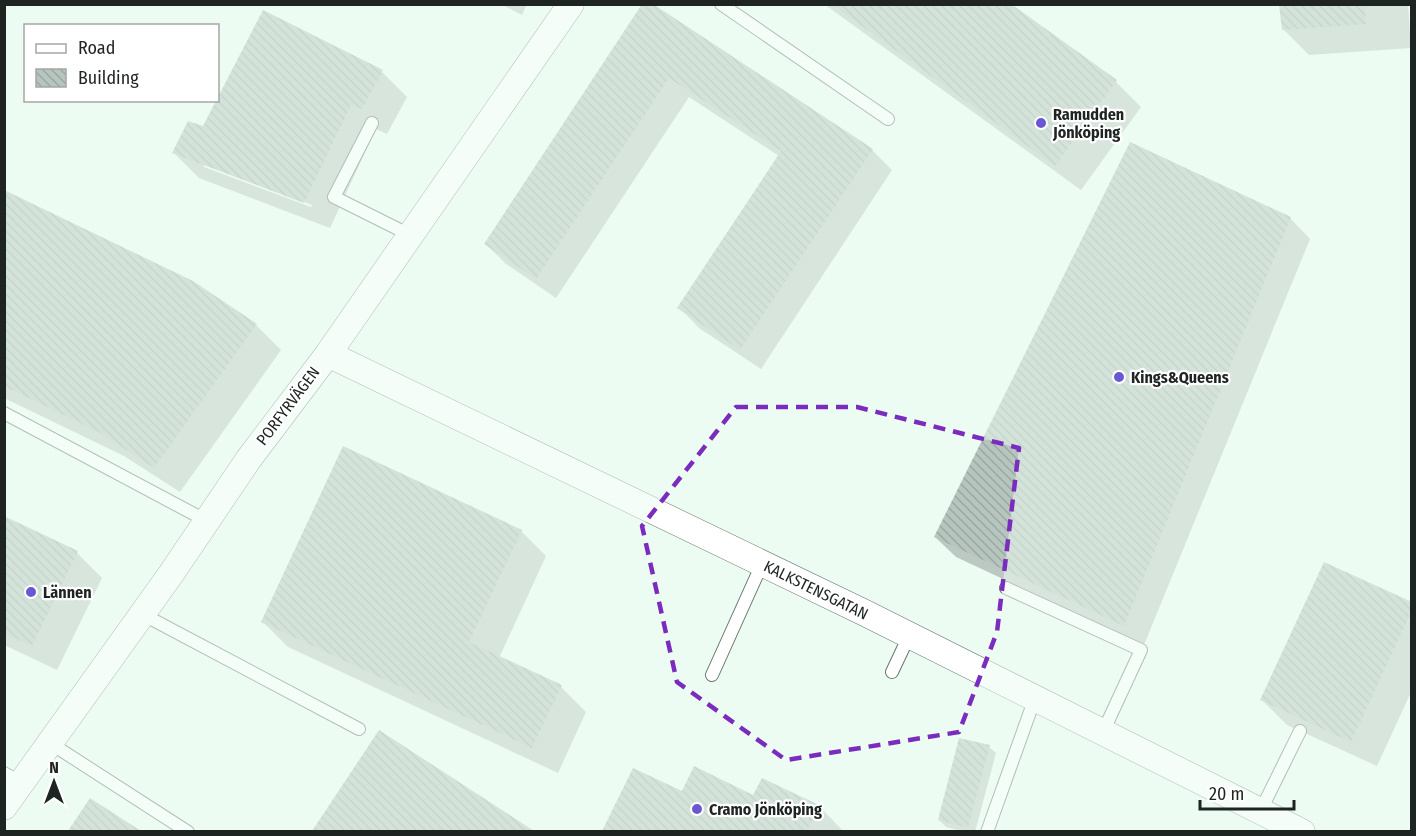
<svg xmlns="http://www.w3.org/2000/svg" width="1416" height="836" viewBox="0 0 1416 836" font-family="'Fira Sans Condensed',sans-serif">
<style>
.shadow{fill:#0003;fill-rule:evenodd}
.building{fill:url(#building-back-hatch)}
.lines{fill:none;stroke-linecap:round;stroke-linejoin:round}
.service-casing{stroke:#68766e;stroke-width:14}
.minor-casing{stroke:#68766e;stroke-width:27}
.service{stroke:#fff;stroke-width:12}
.minor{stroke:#fff;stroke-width:26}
.marked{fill:none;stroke:#7b2cbf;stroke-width:4.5;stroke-dasharray:12 8;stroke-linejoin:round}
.poi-dot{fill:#6a58d2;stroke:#fff;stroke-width:2}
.labels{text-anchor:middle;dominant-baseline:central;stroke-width:4.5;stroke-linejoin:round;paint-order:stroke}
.poi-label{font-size:16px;font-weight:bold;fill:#1e2421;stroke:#fff;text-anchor:start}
.street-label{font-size:16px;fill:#1e2421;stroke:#fff}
</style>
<defs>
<pattern id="building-back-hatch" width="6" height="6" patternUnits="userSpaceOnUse" patternTransform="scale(1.5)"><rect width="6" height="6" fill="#b6c5bd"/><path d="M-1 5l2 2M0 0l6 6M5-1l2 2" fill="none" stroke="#9ca9a2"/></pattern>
</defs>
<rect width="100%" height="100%" fill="#ecfcf3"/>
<path class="shadow" d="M501 4H527L522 15Z
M644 4 872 150 892 170 761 369 699 328 679 307 779 156 689 97 556 298 506 264 486 244Z
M824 4H1009L1116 82 1141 107 1081 190Z
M1280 4H1408L1411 48 1309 55 1283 29Z
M382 72 407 97 387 134 376 129 330 228 199 178 174 153 204 128ZM204 163 312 205 311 207 204 167Z
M4 192 256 325 281 350 180 492 124 456 4 398Z
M1290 218 1310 239 1144 645 956 557 935 537Z
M4 517 77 553 102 578 57 670 4 645Z
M521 531 546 556 499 658 561 687 586 712 558 773 288 647 263 622Z
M1412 604V690L1377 766 1287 725 1262 700Z
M379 732 531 832H314Z
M989 747 996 753 975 832H965L946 827 939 820Z
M633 770 682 793 753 797 820 807 844 832H604Z
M90 800 138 832H70Z"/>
<path class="building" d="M642 4H653L873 149 740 350 677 308 781 151 669 78 536 279 484 244Z
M832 4H1011L1117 80 1055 166Z
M1279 4H1365L1366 24 1282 30Z
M263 10 383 70 362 109 351 105 304 203 172 153 188 121 203 126Z
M1130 142 1291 217 1124 626 934 537Z
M4 190 193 281 257 324 154 468 97 431 4 386Z
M343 446 522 530 469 642 562 685 532 748 261 622Z
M4 516 78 551 32 646 4 633Z
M1324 562 1412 602V610L1351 742 1260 700Z
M379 730 534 831H312Z
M959 738 990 745 968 828 938 820Z
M694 766 753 795 762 778 821 806 807 831H602L633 768 682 791Z
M90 798 141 831H68Z"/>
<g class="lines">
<defs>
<path id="service" d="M721 4 888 119
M372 123 334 197 410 235
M4 413 207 521
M1006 588 1141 650 1103 732
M142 614 359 729
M892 672 909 636
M712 675 762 564
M50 743 188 832
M4 773 22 783
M1261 810 1300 731
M987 832 1035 698"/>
<path id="minor" d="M328 354 865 613 1302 832
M4 807 171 574 248 460 328 354 571 4"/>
</defs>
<use href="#service" class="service-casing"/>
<use href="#minor" class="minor-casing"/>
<use href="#service" class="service"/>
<use href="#minor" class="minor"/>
</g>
<path d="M0 0H1416V836H0ZM736 407H857L1019 448 997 632 959 732 786 760 677 682 642 526Z" fill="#ecfcf3" fill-opacity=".55" fill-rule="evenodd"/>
<path class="marked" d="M736 407H857L1019 448 997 632 959 732 786 760 677 682 642 526Z"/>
<g class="poi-dot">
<circle cx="1041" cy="123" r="6"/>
<circle cx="1119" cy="377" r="6"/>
<circle cx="31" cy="592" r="6"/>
<circle cx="697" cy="809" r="6"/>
</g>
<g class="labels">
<g class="poi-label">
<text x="1053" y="114">Ramudden<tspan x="1053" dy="18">Jönköping</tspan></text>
<text x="1131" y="377">Kings&amp;Queens</text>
<text x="43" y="592">Lännen</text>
<text x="709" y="809">Cramo Jönköping</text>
</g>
<g class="street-label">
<text transform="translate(288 406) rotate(-53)">PORFYRVÄGEN</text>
<text transform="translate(816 590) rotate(26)">KALKSTENSGATAN</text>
</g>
</g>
<rect width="1416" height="836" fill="none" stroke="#1e2421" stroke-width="12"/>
<rect x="24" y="24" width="195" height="78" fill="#ffffff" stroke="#a5a7a6" stroke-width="1.5"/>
<rect x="36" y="44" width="30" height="9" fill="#ffffff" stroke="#a5a7a6" stroke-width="1.5"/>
<text x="78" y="54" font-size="18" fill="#1e2421">Road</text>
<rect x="36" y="69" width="30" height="18" fill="url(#building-back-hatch)" stroke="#a5a7a6" stroke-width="1.5"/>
<text x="78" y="84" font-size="18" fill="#1e2421">Building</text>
<g transform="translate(54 782)" stroke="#ffffff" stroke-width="4.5" paint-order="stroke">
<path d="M0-4.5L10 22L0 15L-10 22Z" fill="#1e2421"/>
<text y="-9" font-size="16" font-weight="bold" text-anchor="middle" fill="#1e2421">N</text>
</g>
<path d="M1200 800v9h94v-9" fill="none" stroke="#1e2421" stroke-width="3"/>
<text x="1209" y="800" font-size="18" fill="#1e2421" stroke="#ffffff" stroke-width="4.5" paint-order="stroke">20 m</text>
</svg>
